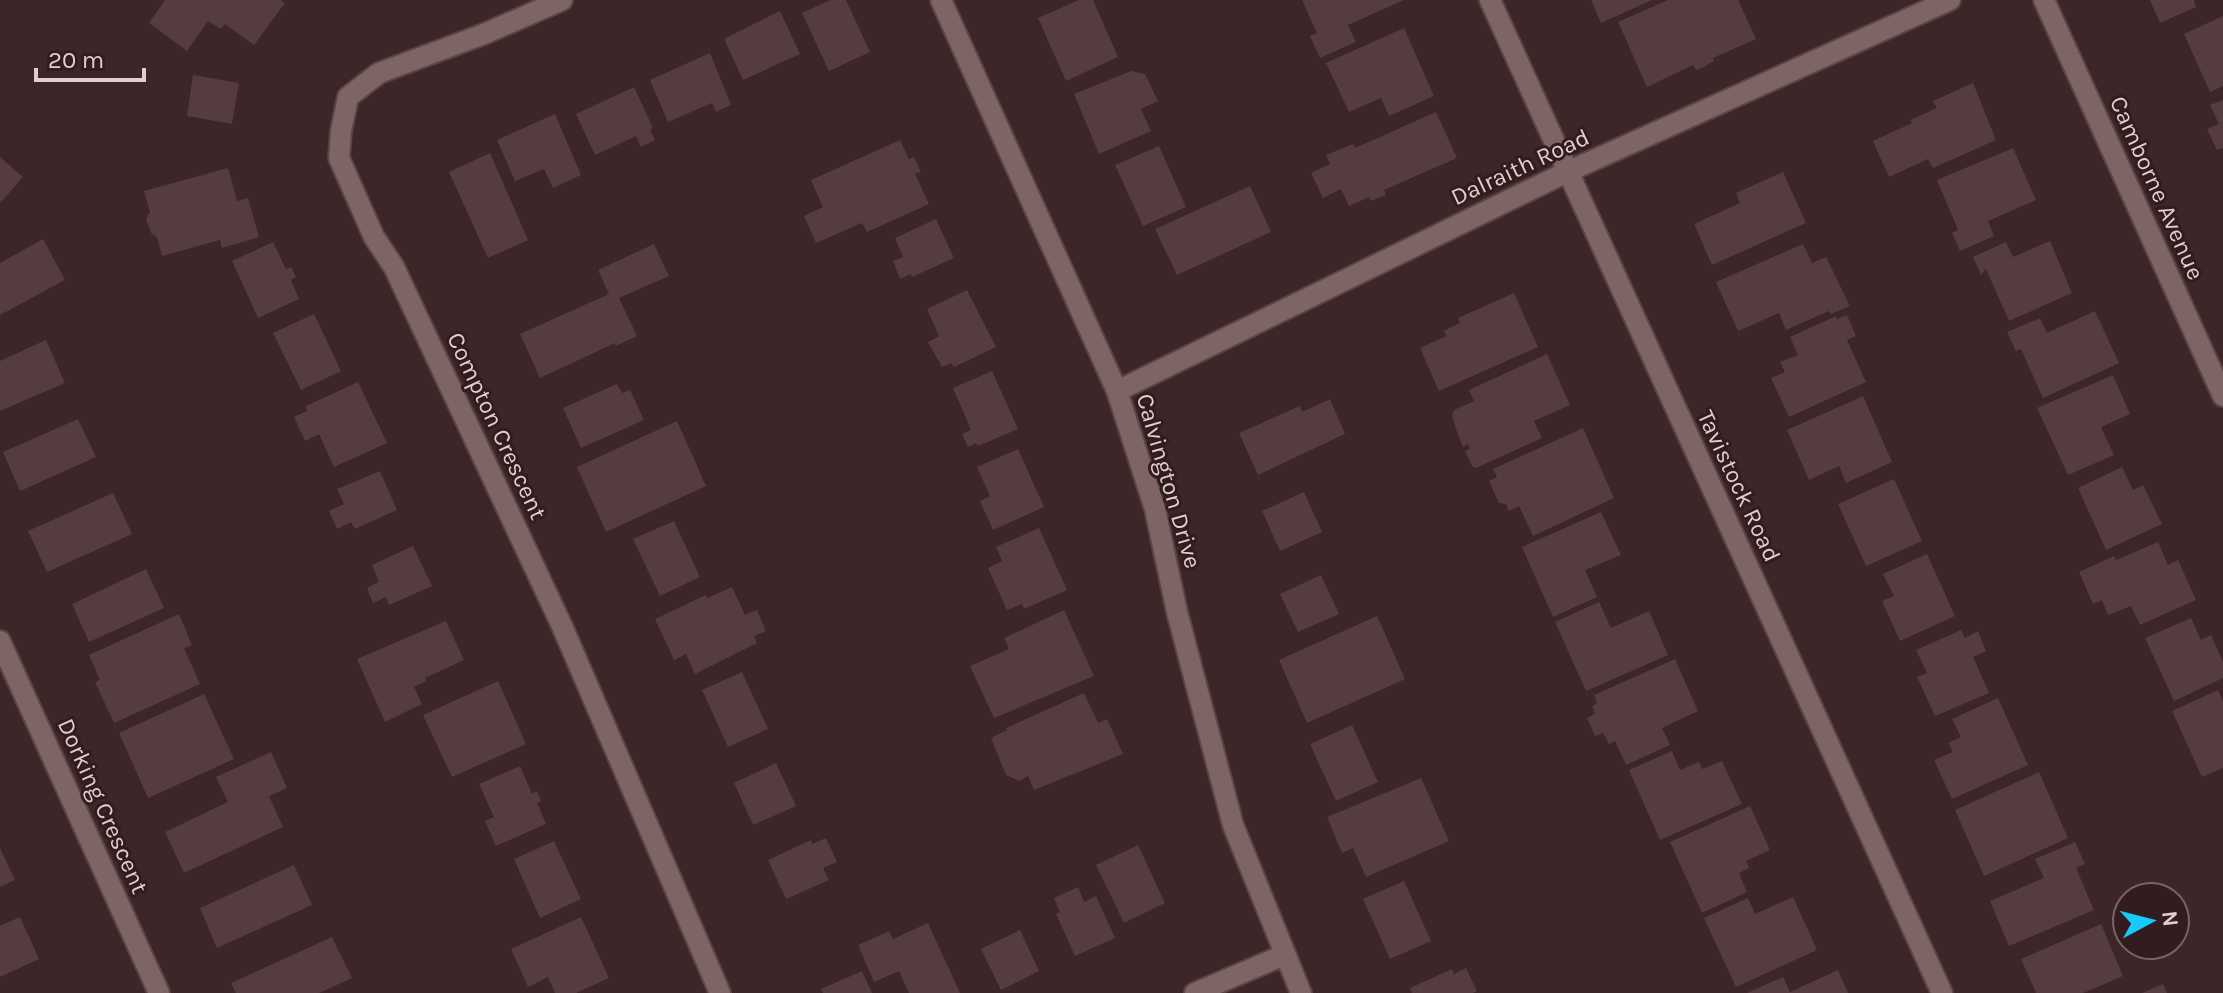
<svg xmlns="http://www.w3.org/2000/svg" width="2223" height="993" viewBox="0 0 2223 993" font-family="Karla,sans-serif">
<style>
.building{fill:#553c3e}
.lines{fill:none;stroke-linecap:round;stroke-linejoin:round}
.minor-casing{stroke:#584546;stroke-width:24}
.tertiary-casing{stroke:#584546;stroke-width:24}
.minor{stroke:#7f6466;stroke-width:20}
.tertiary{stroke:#7f6466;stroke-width:20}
.labels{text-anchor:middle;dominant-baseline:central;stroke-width:6;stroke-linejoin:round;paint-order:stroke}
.street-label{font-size:24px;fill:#dfcfd0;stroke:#331c1e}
</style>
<rect width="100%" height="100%" fill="#3d2628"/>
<path class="building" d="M165 0H281L285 3 254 45 225 24 221 29 208 21 187 51 149 23Z
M830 0H846L870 52 829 71 802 13Z
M1079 0H1093L1118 57 1066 81 1038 18Z
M1302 0H1404L1348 25 1356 42 1320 58 1310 36 1317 33Z
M1591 0H1652L1601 23Z
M1668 0H1738L1756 39 1713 58 1714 61 1704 67 1696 70 1693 65 1647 87 1618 22Z
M2150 0H2194L2196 7 2160 23Z
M780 11 800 54 743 80 724 39Z
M2223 16V86L2210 92 2184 34Z
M1404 28 1434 96 1389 116 1381 98 1349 112 1326 63Z
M710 53 731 105 716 112 712 103 668 122 650 80Z
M1131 71 1145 74 1158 101 1141 109 1151 131 1099 154 1074 94Z
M193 75 239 83 232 124 187 116Z
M1973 83 1996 140 1933 168 1928 159 1889 177 1873 141 1912 123 1910 120 1937 108 1933 101Z
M634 87 653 128 650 130 655 140 641 147 636 136 595 155 576 114Z
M2223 100V148L2217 150 2207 129 2219 124 2210 105Z
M1436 112 1457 158 1384 190 1386 195 1371 201 1369 197 1349 206 1341 189 1323 198 1311 173 1330 164 1326 155 1353 144 1355 148Z
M555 114 581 175 553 188 544 169 515 181 497 140Z
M900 140 909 159 914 157 921 172 915 174 929 204 867 232 862 223 816 243 804 216 823 207 811 180Z
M1159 146 1186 207 1143 226 1115 165Z
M2013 148 2036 200 1988 221 1994 236 1960 251 1952 233 1958 230 1937 180Z
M490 153 528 240 488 258 449 172Z
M0 157 23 177 0 203Z
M228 168 237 201 248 198 259 237 222 248 220 240 162 256 157 237 151 233 146 219 150 212 144 191Z
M1783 172 1806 223 1712 265 1694 224 1740 203 1736 193Z
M1250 186 1271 232 1177 275 1155 229Z
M936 219 954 258 912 277 911 274 900 279 893 261 903 257 895 238Z
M43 239 65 280 0 315V263Z
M2050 241 2072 293 2009 321 1986 269 1981 275 1973 257 2006 242 2013 257Z
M273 242 286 269 291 267 296 277 291 280 299 299 258 318 232 261Z
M654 244 669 276 619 298 637 336 616 346 615 343 540 378 520 334 609 294 598 270Z
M1803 244 1812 263 1826 257 1850 306 1831 314 1829 311 1786 330 1779 313 1738 331 1716 282Z
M967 290 996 347 954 367 951 363 942 367 928 342 939 336 927 309Z
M1514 293 1538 347 1439 391 1420 348 1446 336 1444 331 1460 323 1458 318Z
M2095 311 2119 363 2043 398 2021 349 2016 351 2007 332 2040 318 2047 333Z
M314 314 341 371 301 390 273 333Z
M1847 315 1856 336 1847 340 1866 382 1789 417 1771 378 1785 372 1780 362 1798 355 1790 337 1836 316 1837 319Z
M46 340 65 383 0 411V361Z
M1547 354 1570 405 1534 421 1542 438 1476 468 1472 466 1465 451 1470 449 1468 444 1463 447 1456 429 1452 416 1454 410 1474 401 1469 390Z
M992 371 1018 429 978 446 976 443 968 447 962 434 971 430 953 388Z
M2113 375 2130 414 2101 427 2114 455 2068 475 2037 408Z
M358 382 387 443 334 467 319 434 305 441 294 417 307 411 306 406Z
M617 384 622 393 630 390 644 420 581 448 563 408Z
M1863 396 1892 462 1846 483 1839 466 1809 480 1787 430Z
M1330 399 1345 434 1258 475 1239 433 1300 406 1302 412Z
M78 419 96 457 20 491 3 452Z
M677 421 706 486 606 532 577 467Z
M1583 428 1614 498 1533 536 1519 506 1509 511 1506 504 1499 503 1489 481 1497 477 1493 469Z
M1018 449 1044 507 993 530 980 501 990 496 977 467Z
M2122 467 2133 490 2143 485 2162 524 2106 550 2078 488Z
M380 471 397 510 355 529 351 522 337 529 329 511 344 504 337 489Z
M1894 479 1922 541 1866 566 1838 504Z
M1304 492 1322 532 1280 551 1262 511Z
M113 493 132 534 47 572 28 531Z
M1601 512 1621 555 1585 570 1597 597 1553 617 1522 547Z
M674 521 700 577 660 596 633 539Z
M1039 528 1067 590 1024 609 1022 604 1007 610 988 568 1002 561 996 547Z
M2158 542 2168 565 2178 560 2196 600 2140 625 2131 606 2108 615 2102 600 2093 604 2079 572 2114 556 2116 560Z
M413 546 432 586 389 605 386 597 373 603 367 588 379 582 372 565Z
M1927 554 1955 616 1900 641 1882 601 1894 596 1883 574Z
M146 569 164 608 89 642 72 604Z
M1321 575 1339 614 1298 632 1280 594Z
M732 587 745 615 757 610 766 631 754 636 757 643 695 674 686 654 674 660 655 619 706 595 707 598Z
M1599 602 1611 628 1649 611 1668 655 1586 691 1555 622Z
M1064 610 1094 676 994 718 970 666 1009 649 1004 638Z
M179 614 192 645 184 648 200 684 114 723 95 682 100 680 89 655Z
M1377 616 1405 679 1307 723 1279 660Z
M2191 618 2201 640 2211 635 2223 662V678L2174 701 2145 638Z
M446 621 464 660 425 678 426 681 414 687 422 704 385 722 357 659Z
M1961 630 1965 638 1978 631 1986 651 1973 657 1989 693 1935 716 1917 677 1927 673 1916 650Z
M1675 659 1698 711 1662 728 1670 745 1626 765 1615 741 1609 744 1603 733 1595 736 1587 718 1595 714 1592 706 1597 703 1594 695Z
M742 672 768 729 728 747 702 690Z
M498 681 526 744 452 777 423 715Z
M2218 690 2223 701V768L2202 777 2172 711Z
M1084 693 1098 723 1107 719 1123 754 1034 790 1028 776 1019 781 1006 775 991 738 1007 730 1006 728Z
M204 694 234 759 148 798 119 733Z
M1998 698 2028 765 1952 799 1934 760 1953 752 1948 743 1961 737 1952 719Z
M1352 725 1378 782 1336 801 1310 744Z
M1672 751 1680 770 1699 762 1702 769 1722 761 1742 804 1660 840 1629 770Z
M271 752 287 788 269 796 283 827 184 873 165 832 228 802 216 777Z
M776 763 796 806 753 825 734 783Z
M520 766 532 794 537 791 541 801 537 803 546 824 496 846 485 821 494 817 479 784Z
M2039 772 2068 838 1984 876 1955 810Z
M1421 778 1449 841 1366 877 1353 848 1342 853 1327 817Z
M1750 806 1770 850 1746 861 1749 868 1739 873 1747 892 1702 913 1670 842Z
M826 838 837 862 823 868 829 880 786 899 768 860 811 840 812 844Z
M554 841 581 899 540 918 514 859Z
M2075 842 2085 864 2076 868 2094 910 2009 946 1990 901 2044 878 2035 859Z
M1138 845 1165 903 1124 923 1096 865Z
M0 848 15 880 0 887Z
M294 865 312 905 217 948 200 908Z
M1404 881 1431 941 1390 959 1363 899Z
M1078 887 1084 902 1096 896 1115 938 1075 956 1056 914 1060 912 1054 898Z
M1793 897 1817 950 1736 987 1704 918 1748 898 1755 914Z
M20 917 39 959 0 977V926Z
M581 917 609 978 576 993H555L548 977 528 987 511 949Z
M928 923 960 993H909L899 971 874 982 858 945 889 931 893 939Z
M2101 924 2123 976 2083 993H2036L2021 959Z
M1020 930 1039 971 1001 990 981 949Z
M332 937 352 978 319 993H236L231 983Z
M1466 968 1477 991 1473 993H1412L1410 988 1452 969 1454 974Z
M1838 970 1848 993H1747L1783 977 1790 992Z
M862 971 872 993H823L821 989Z
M2163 984 2167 993H2142Z"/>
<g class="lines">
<defs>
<path id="minor" d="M562 0 484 34 379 73 348 97 341 131 339 158 374 237 394 267 562 626 720 993
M1490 0 1942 993
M2044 0 2223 396
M1117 391 1567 172 1950 0
M0 641 159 993
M1195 993 1284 955"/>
<path id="tertiary" d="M941 0 1117 391 1155 509 1177 612 1233 825 1301 993"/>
</defs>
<use href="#minor" class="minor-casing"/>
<use href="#tertiary" class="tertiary-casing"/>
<use href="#minor" class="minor"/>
<use href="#tertiary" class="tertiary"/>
</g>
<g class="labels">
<g class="street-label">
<text transform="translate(1520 167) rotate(-25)">Dalraith Road</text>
<text transform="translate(2157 188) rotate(66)">Camborne Avenue</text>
<text transform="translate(497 426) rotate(65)">Compton Crescent</text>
<text transform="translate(1169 481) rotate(74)">Calvington Drive</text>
<text transform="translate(1739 486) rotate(65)">Tavistock Road</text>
<text transform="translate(103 806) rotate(66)">Dorking Crescent</text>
</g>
</g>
<g transform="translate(2151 921) rotate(83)"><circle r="38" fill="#331c1e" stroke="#786465" stroke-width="2"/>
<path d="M0-6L14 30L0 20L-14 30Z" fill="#16cafb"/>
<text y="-12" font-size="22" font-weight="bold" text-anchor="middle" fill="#dfcfd0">N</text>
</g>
<path d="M36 68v12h108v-12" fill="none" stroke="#dfcfd0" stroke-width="4"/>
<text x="48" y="68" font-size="24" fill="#dfcfd0" stroke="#331c1e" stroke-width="6" paint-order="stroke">20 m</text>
</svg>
